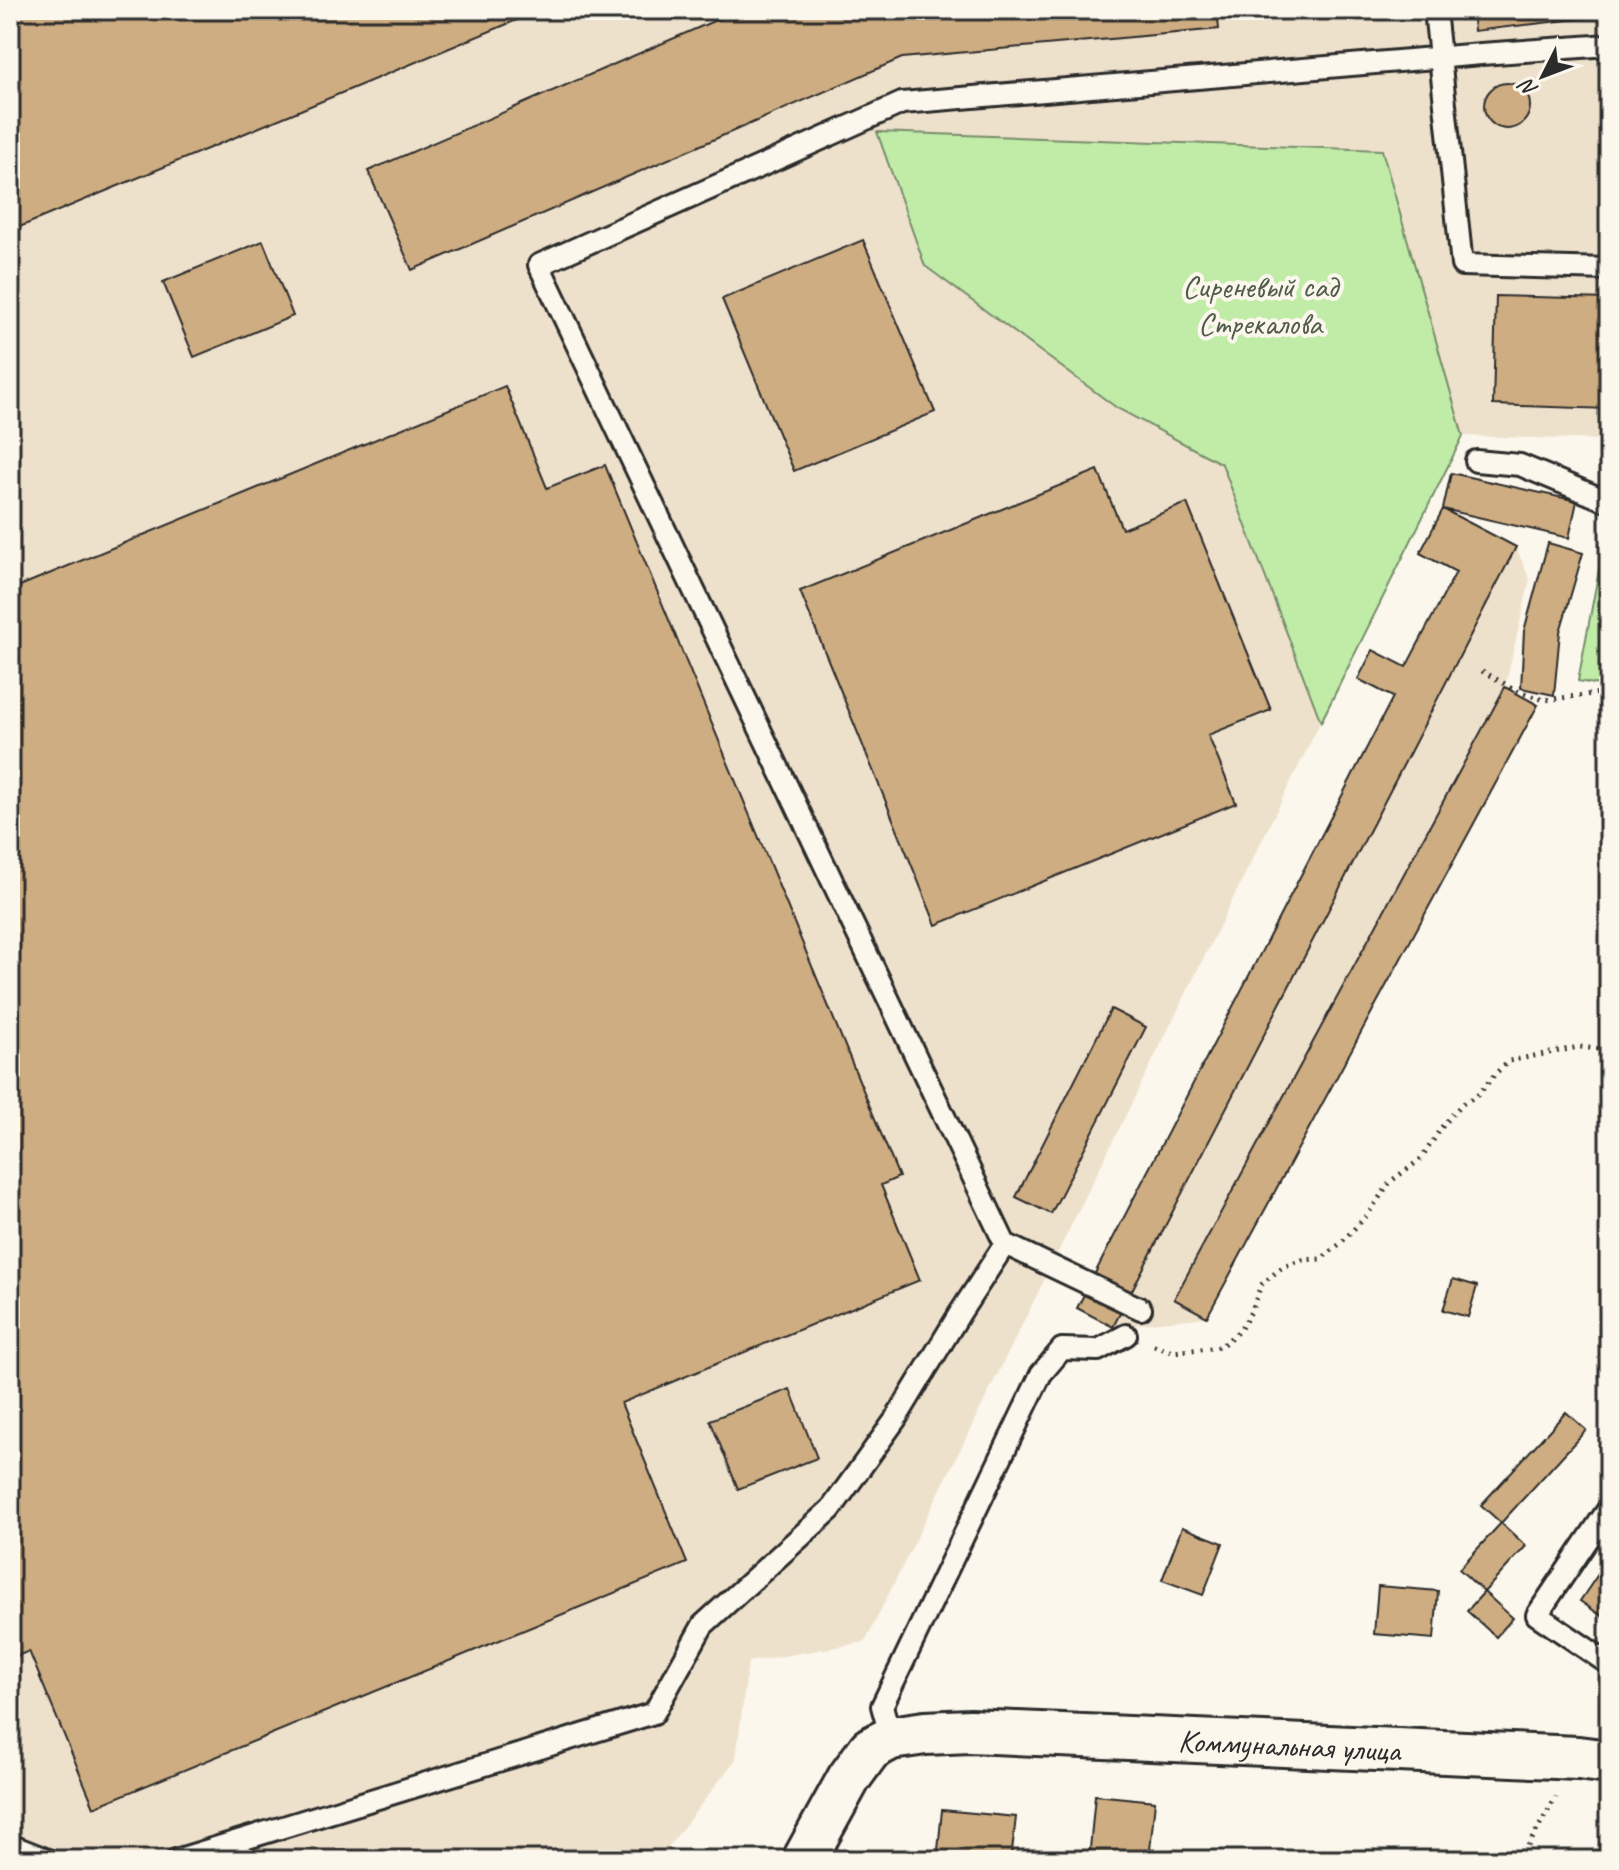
<svg xmlns="http://www.w3.org/2000/svg" width="1619" height="1870" viewBox="0 0 1619 1870" font-family="Caveat,sans-serif">
<style>
.built{fill:#eee1cc}
.green{fill:#c1eca8;stroke:#768c6a;stroke-width:2}
.building{fill:#cfad82;stroke:#2b2b2b;stroke-width:2}
.lines{fill:none;stroke-linecap:round;stroke-linejoin:round}
.lane-casing{stroke:#2b2b2b;stroke-width:26}
.street-casing{stroke:#2b2b2b;stroke-width:48}
.path{stroke:#2b2b2b;stroke-width:5;stroke-dasharray:2 6;stroke-linecap:butt}
.lane{stroke:#fbf7ec;stroke-width:20}
.street{stroke:#fbf7ec;stroke-width:42}
.labels{text-anchor:middle;dominant-baseline:central;stroke-width:8;stroke-linejoin:round;paint-order:stroke}
.park-label{font-size:32px;fill:#505b4a;stroke:#fbf7ec}
.street-label{font-size:32px;fill:#2b2b2b;stroke:#fbf7ec}
</style>
<rect width="100%" height="100%" fill="#fbf7ec"/>
<filter id="ink" filterUnits="userSpaceOnUse"><feTurbulence type="fractalNoise" baseFrequency=".0125" numOctaves="2"/><feDisplacementMap in="SourceGraphic" scale="16" xChannelSelector="R" yChannelSelector="G"/><feConvolveMatrix kernelMatrix="1 2 1 2 8 2 1 2 1" color-interpolation-filters="sRGB"/></filter>
<g filter="url(#ink)">
<path class="built" d="M10 10H1609V440L1462 436 865 1642 748 1662 736 1759 658 1860H10Z
M1443 509 1516 547 1530 580 1505 687 1538 705 1207 1317 1113 1327 1077 1308 1393 697 1358 679 1373 650 1407 667 1455 572 1420 553Z"/>
<path class="green" d="M877 132 1382 150 1463 436 1321 722 1222 464 1117 408 925 266Z
M1609 517V687L1578 681Z"/>
<path class="building" d="M10 10H541L10 231Z
M739 10H1217L1219 29 902 58 412 270 368 171Z
M1472 10H1609V15L1474 31Z
M1484 106a23 23 0 1 1 46 0a23 23 0 1 1-46 0Z
M863 240 935 412 794 471 722 299Z
M263 241 293 316 194 357 163 282Z
M1496 296 1609 299V409L1493 405Z
M505 386 547 488 605 465 899 1177 881 1185 920 1280 621 1403 687 1563 94 1807 29 1651 10 1659V590Z
M1098 470 1122 529 1187 503 1271 710 1208 735 1236 803 936 925 800 591Z
M1451 473 1577 501 1569 538 1443 509Z
M1443 509 1516 547 1113 1327 1077 1308 1393 697 1358 679 1373 650 1406 667 1456 572 1420 553Z
M1548 543 1583 553 1560 632 1554 695 1521 688 1524 631Z
M1505 687 1538 705 1207 1317 1174 1299Z
M1111 1009 1146 1027 1051 1214 1016 1197Z
M1453 1279 1477 1286 1468 1317 1443 1310Z
M790 1389 817 1458 738 1489 710 1420Z
M1566 1412 1586 1430 1501 1523 1481 1505Z
M1501 1523 1526 1546 1484 1592 1459 1569Z
M1182 1527 1223 1543 1203 1595 1162 1580Z
M1609 1558V1621L1580 1601Z
M1378 1586 1438 1591 1434 1639 1374 1634Z
M1484 1592 1513 1618 1496 1637 1467 1611Z
M1095 1795 1155 1801 1149 1860H1089Z
M942 1810 1016 1817 1011 1860H937Z"/>
<g class="lines">
<defs>
<path id="lane" d="M1435 10 1462 265 1609 269
M1476 461 1520 465 1609 502
M1005 1244 539 265 902 103 1481 54 1609 45
M1609 1508 1537 1615 1609 1664
M891 1738 882 1706 1041 1374 1062 1349 1098 1350 1126 1335
M10 1845 48 1860
M176 1860 654 1713 703 1625 831 1509 895 1420 960 1313 1005 1244 1141 1309"/>
<g id="street">
<path id="s1" d="M804 1860 849 1778 870 1749 891 1738 925 1733 970 1731 1578 1758 1609 1762"/>
</g>
</defs>
<use href="#lane" class="lane-casing"/>
<use href="#street" class="street-casing"/>
<path class="path" d="M1482 671 1519 692 1545 700 1600 693 1609 695
M1154 1345 1173 1352 1220 1347 1240 1330 1252 1310 1261 1285 1281 1268 1302 1260 1321 1259 1340 1244 1368 1214 1390 1182 1422 1158 1441 1128 1461 1105 1479 1094 1495 1074 1509 1061 1579 1047 1609 1050
M1520 1860 1556 1797"/>
<use href="#lane" class="lane"/>
<use href="#street" class="street"/>
</g>
</g>
<g class="labels">
<g class="park-label">
<text x="1260" y="286">Сиреневый сад<tspan x="1260" dy="37">Стрекалова</tspan></text>
</g>
<g class="street-label">
<text stroke="none"><textPath href="#s1" startOffset="552">Коммунальная улица</textPath></text>
</g>
</g>
<rect width="1619" height="1870" fill="none" stroke="#fbf7ec" stroke-width="40"/>
<rect x="20" y="20" width="1579" height="1830" fill="none" stroke="#2b2b2b" stroke-width="3" filter="url(#ink)"/>
<g transform="translate(1543 76) rotate(228)" stroke="#fbf7ec" stroke-width="6" paint-order="stroke">
<path d="M0-6L14 30L0 20L-14 30Z" fill="#2b2b2b"/>
<text y="-12" font-size="22" font-weight="bold" text-anchor="middle" fill="#2b2b2b">N</text>
</g>
</svg>
